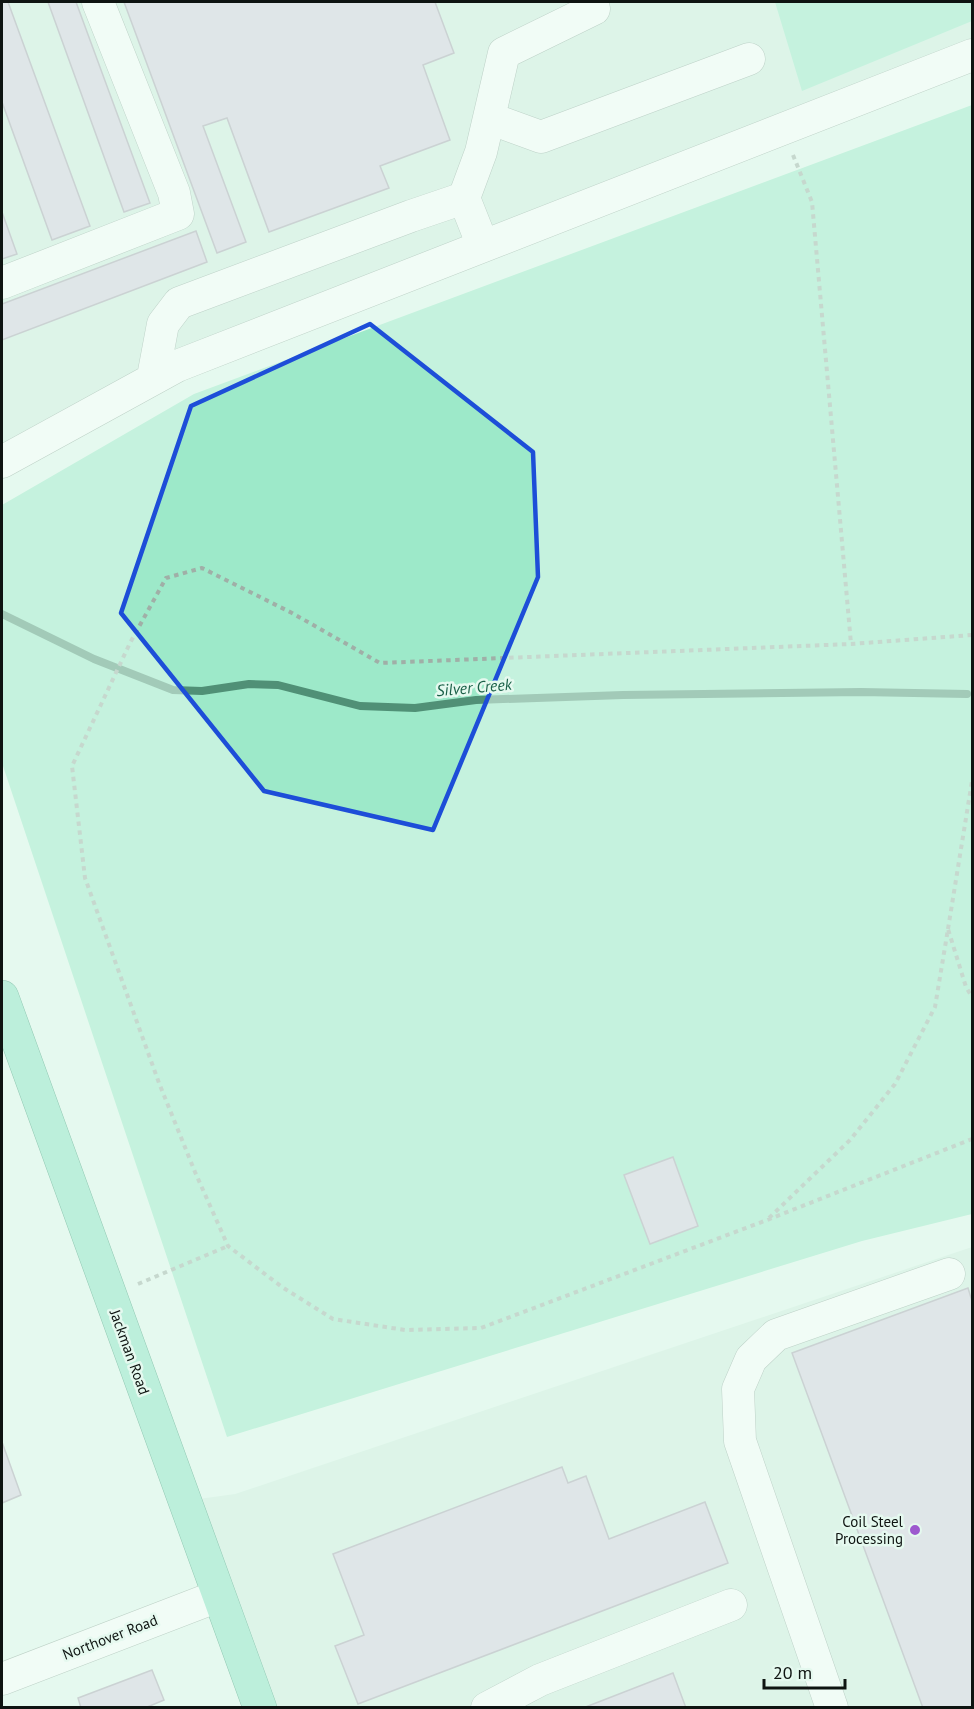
<svg xmlns="http://www.w3.org/2000/svg" width="974" height="1709" viewBox="0 0 974 1709" font-family="'PT Sans',sans-serif">
<style>
.built{fill:#d2eee1}
.green{fill:#9de9c9}
.lines{fill:none;stroke-linecap:round;stroke-linejoin:round}
.stream{stroke:#509076;stroke-width:8}
.building{fill:#d7cedf;stroke:#aaa2b1;stroke-width:1.5}
.minor-casing{stroke:#8fa299;stroke-width:33}
.major-casing{stroke:#2d8d6c;stroke-width:34}
.path{stroke:#a0afa7;stroke-width:4;stroke-dasharray:4.5 4.5;stroke-linecap:butt}
.minor{stroke:#fff;stroke-width:32}
.major{stroke:#8be2c4;stroke-width:33}
.marked{fill:none;stroke:#1d4ed8;stroke-width:4.5;stroke-linejoin:round}
.poi-dot{fill:#9d59ce;stroke:#e5f9ef;stroke-width:2}
.labels{text-anchor:middle;dominant-baseline:central;stroke-width:5;stroke-linejoin:round;paint-order:stroke}
.street-label{font-size:15px;fill:#0e1411;stroke:#e5f9ef}
.poi-label{font-size:15px;fill:#0e1411;stroke:#e5f9ef;text-anchor:end}
.water-label{font-size:16px;font-style:italic;fill:#1b6048;stroke:#e5f9ef}
</style>
<rect width="100%" height="100%" fill="#e5f9ef"/>
<path class="built" d="M2 2H972V57L153 377 2 462Z
M972 1247V1707H262L184 1501 235 1494Z"/>
<path class="green" d="M775 2H972V21L802 91Z
M972 105V1214L862 1241 227 1437 2 763V505L194 394Z"/>
<g class="lines">
<path class="stream" d="M2 614 94 659 173 690 202 691 249 684 278 685 360 706 415 708 476 700 623 695 861 692 967 694"/>
</g>
<path class="building" d="M2 2H8L90 226 52 240 2 102Z
M48 2H76L150 203 124 212Z
M124 2H435L454 53 423 65 450 140 380 166 389 188 269 232 227 118 203 126 246 242 217 253Z
M2 212 17 254 2 259Z
M196 231 207 262 2 340V304Z
M673 1157 698 1226 650 1244 624 1175Z
M968 1288 972 1301V1708H923L792 1353Z
M2 1442 21 1495 2 1503Z
M562 1467 568 1483 586 1476 609 1539 705 1502 728 1563 358 1704 335 1646 364 1635 333 1554Z
M152 1670 164 1700 145 1708H81L78 1698Z
M673 1673 686 1708H583Z"/>
<g class="lines">
<defs>
<path id="minor" d="M489 118 541 137 749 59
M464 198 481 152 504 53 594 9 592 2
M2 283 178 214 174 193 98 2
M153 377 163 324 179 303 411 216 464 198 483 246
M2 462 177 366 972 55
M2 1679 218 1596
M487 1708 540 1680 731 1605
M832 1708 740 1441 738 1389 751 1359 776 1335 949 1274"/>
<path id="major" d="M2 997 260 1708"/>
</defs>
<use href="#minor" class="minor-casing"/>
<use href="#major" class="major-casing"/>
<path class="path" d="M793 155 812 202 851 644
M972 635 851 644 380 663 292 613 202 568 166 578 130 643 72 766 85 878 159 1083 195 1172 228 1246 282 1287 333 1319 405 1330 481 1328 767 1220 972 1139
M948 929 972 781
M769 1218 850 1140 895 1084 935 1007 948 929 966 987 972 997
M138 1284 228 1246"/>
<use href="#minor" class="minor"/>
<use href="#major" class="major"/>
</g>
<path d="M0 0H974V1709H0ZM370 324 533 452 538 577 433 830 264 791 121 613 191 406Z" fill="#e5f9ef" fill-opacity=".55" fill-rule="evenodd"/>
<path class="marked" d="M370 324 533 452 538 577 433 830 264 791 121 613 191 406Z"/>
<circle class="poi-dot" cx="915" cy="1530" r="6"/>
<g class="labels">
<g class="street-label">
<text transform="translate(130 1352) rotate(70)">Jackman Road</text>
<text transform="translate(110 1637) rotate(-21)">Northover Road</text>
</g>
<g class="poi-label">
<text x="903" y="1521">Coil Steel<tspan x="903" dy="17">Processing</tspan></text>
</g>
<g class="water-label">
<text transform="translate(474 687) rotate(-5)">Silver Creek</text>
</g>
</g>
<rect width="974" height="1709" fill="none" stroke="#0e1411" stroke-width="6"/>
<path d="M764 1679v9h81v-9" fill="none" stroke="#0e1411" stroke-width="3"/>
<text x="773" y="1679" font-size="18" fill="#0e1411" stroke="#e5f9ef" stroke-width="4.5" paint-order="stroke">20 m</text>
</svg>
